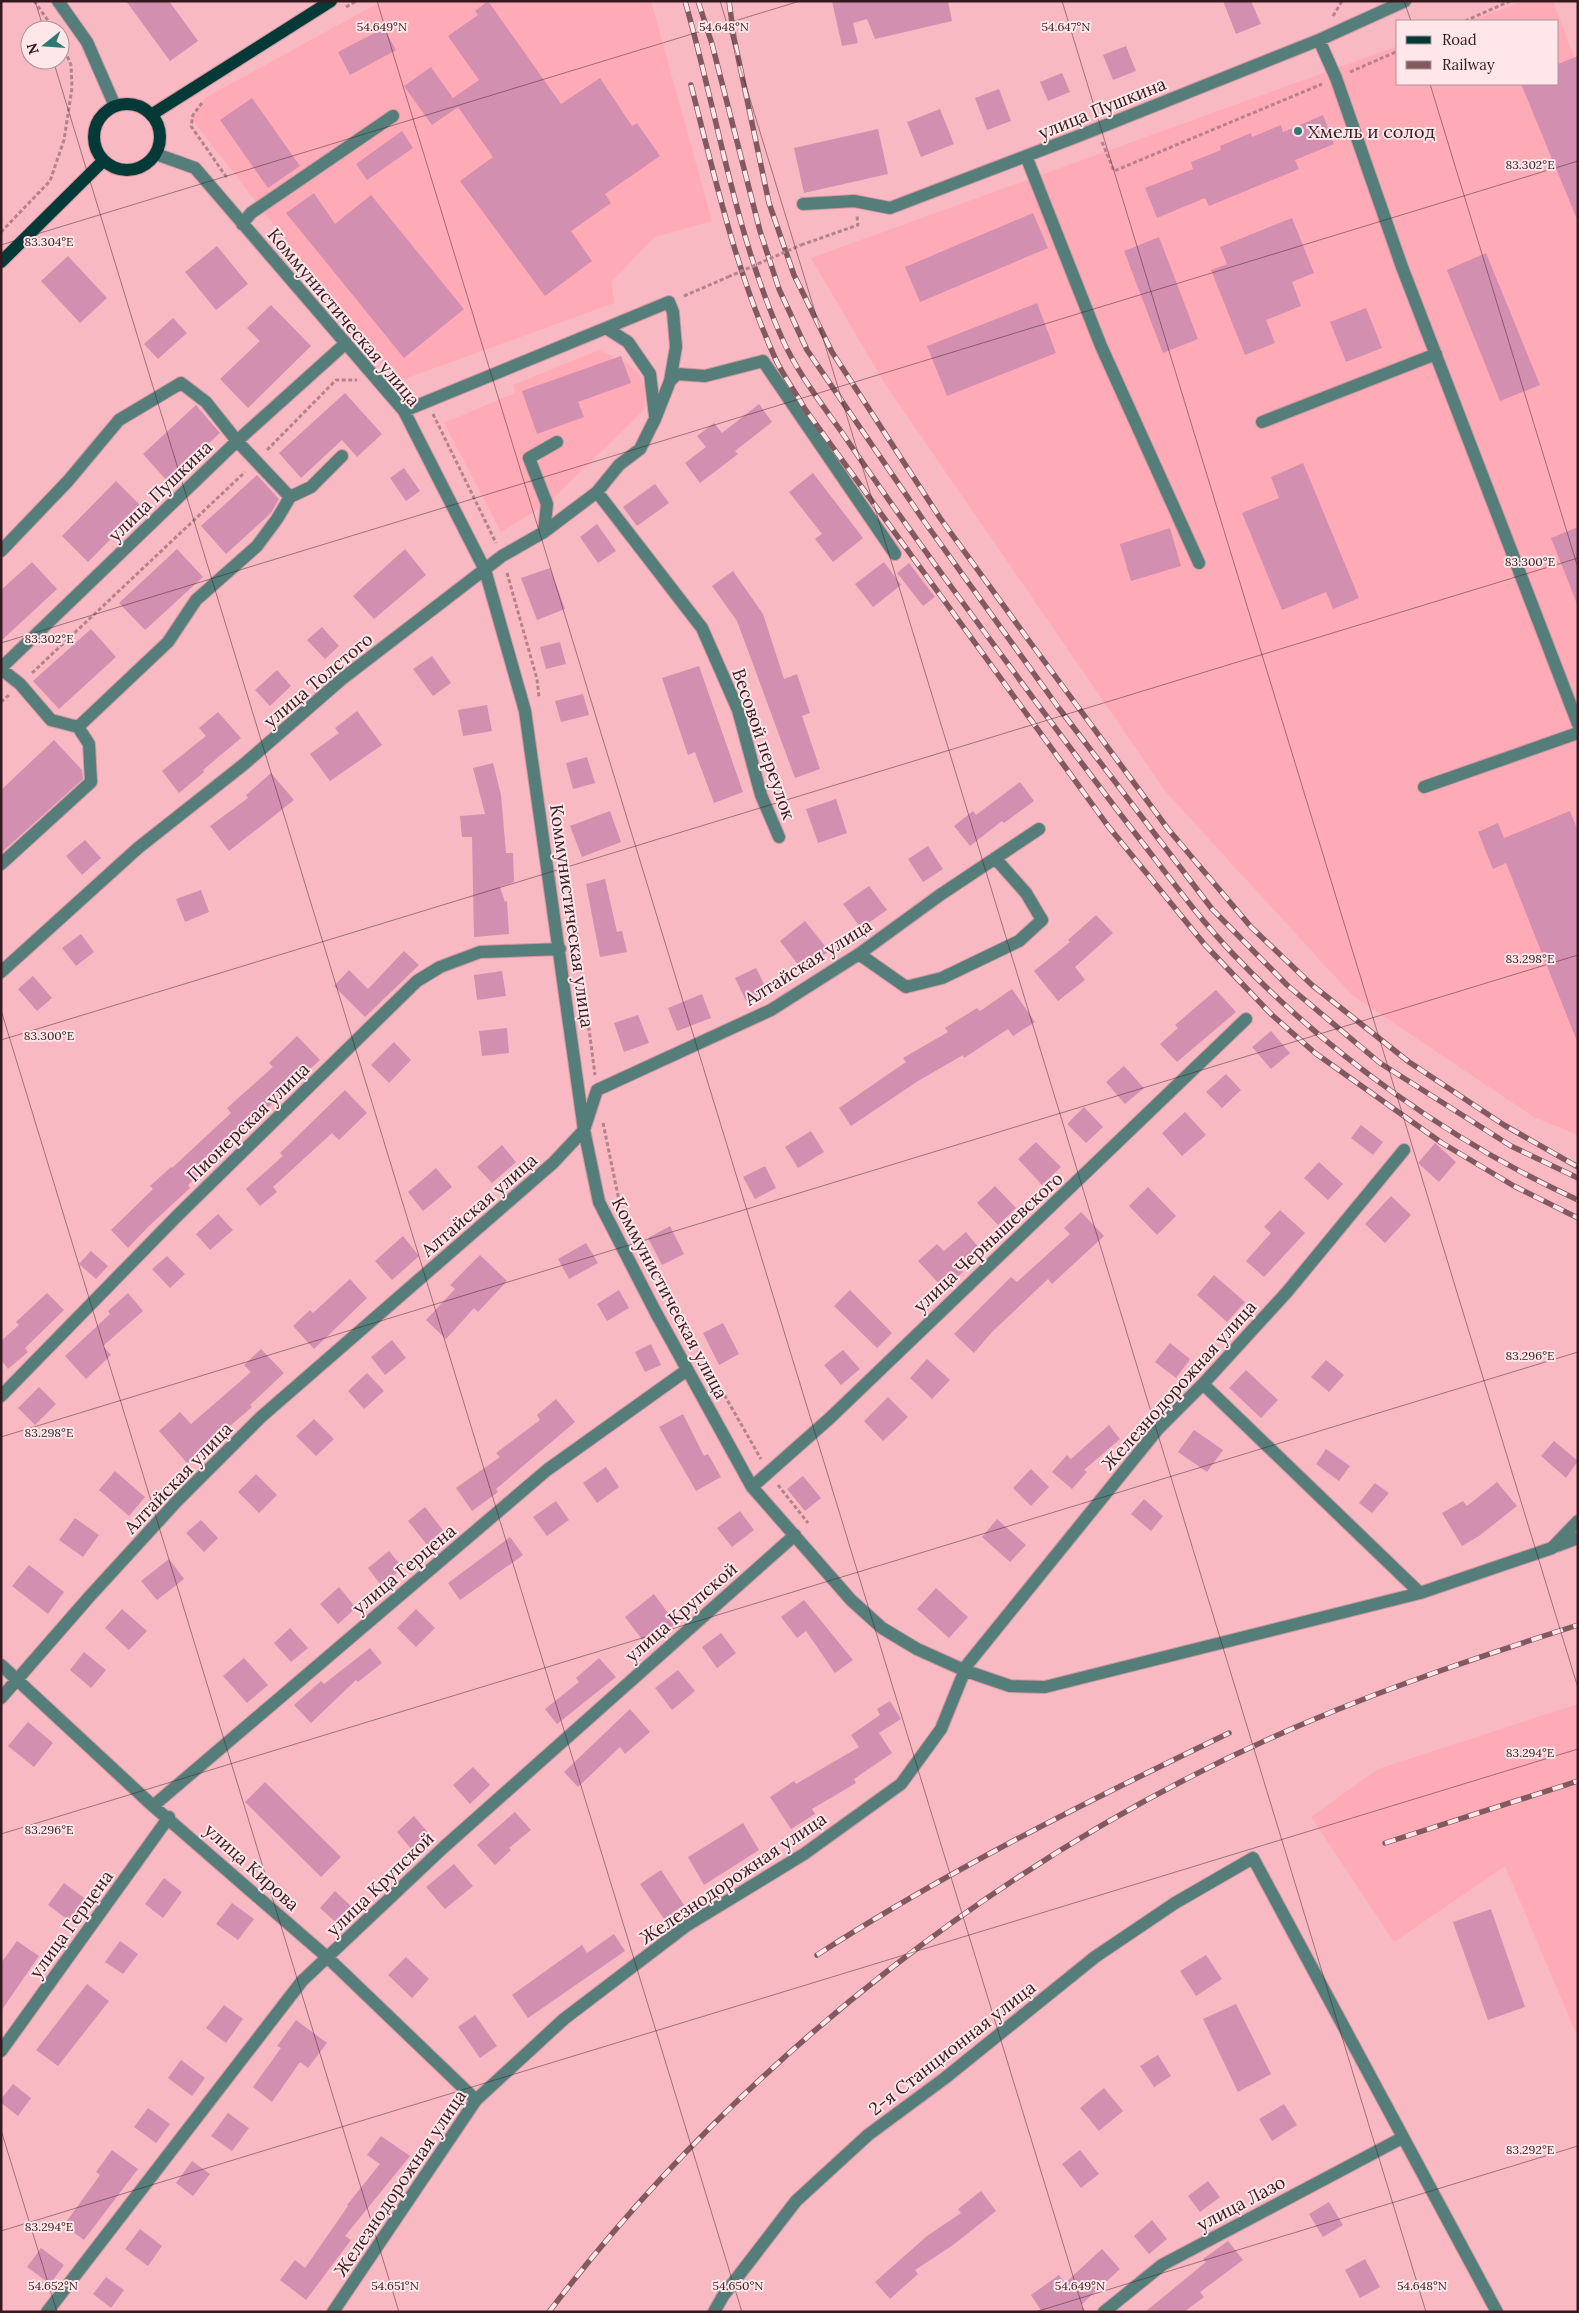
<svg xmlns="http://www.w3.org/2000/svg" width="1579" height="2313" viewBox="0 0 1579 2313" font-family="Lora,serif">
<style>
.built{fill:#ffaab7}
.building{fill:#d38fb0}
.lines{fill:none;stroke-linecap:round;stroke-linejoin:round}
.minor-casing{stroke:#d199a2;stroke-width:14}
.major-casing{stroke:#d199a2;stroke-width:14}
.path{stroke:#b5828b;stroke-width:3;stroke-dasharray:4 2.5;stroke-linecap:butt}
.minor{stroke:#557e7b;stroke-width:12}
.major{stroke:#033936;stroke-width:12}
.rail-casing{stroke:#835960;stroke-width:5.5}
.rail{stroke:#ffe6e9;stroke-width:4;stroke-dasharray:11;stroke-linecap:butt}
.path-bridge{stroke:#b5828b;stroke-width:3;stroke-dasharray:4 2.5;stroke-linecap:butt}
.ticks{fill:none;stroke:#35191e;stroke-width:1;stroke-opacity:0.45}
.poi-dot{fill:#307973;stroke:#ffe6e9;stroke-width:2}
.labels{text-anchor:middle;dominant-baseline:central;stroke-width:4;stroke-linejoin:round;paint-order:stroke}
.street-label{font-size:18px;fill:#35191e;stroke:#ffe6e9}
.poi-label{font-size:18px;fill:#35191e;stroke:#ffe6e9;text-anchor:start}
.ticks-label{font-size:12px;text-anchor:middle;fill:#35191e;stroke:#ffe6e9;stroke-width:4;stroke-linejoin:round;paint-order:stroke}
</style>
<rect width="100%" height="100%" fill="#f8b9c3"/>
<path class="built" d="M382 1H651L712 221 655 237 612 281 614 303 396 382 191 118 205 98Z
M1525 1H1553L1578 67V1135L1534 1117 1352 995 1166 792 885 384 811 258 1398 46V84H1558V21H1469Z
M599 350 628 364 638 373 646 390 644 410 547 504 501 532 444 423 515 393 513 385Z
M1578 1704V2038L1505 1866 1394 1942 1311 1817 1378 1769Z"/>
<path class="building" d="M126 1H169L198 41 170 61Z
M488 1 561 104 600 78 632 126 637 123 660 156 605 194 611 203 571 231 592 261 545 296 460 181 493 157 458 107 432 125 404 86 431 67 453 98 479 80 448 36 478 15 475 11Z
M832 1H948L952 21 875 39 867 19 853 23 858 43 842 46Z
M1223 1H1251L1261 24 1236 34Z
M384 28 396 50 350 75 338 52Z
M1126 46 1136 71 1113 80 1103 55Z
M1578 56V219H1577L1521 84H1558V64Z
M1062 73 1070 92 1048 101 1040 82Z
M999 89 1011 121 987 130 975 98Z
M252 98 300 166 268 188 220 120Z
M940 109 954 144 921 157 907 122Z
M1323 115 1334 144 1295 160 1299 169 1209 206 1205 198 1157 218 1145 188 1193 169 1191 162 1221 150 1220 146 1251 133 1252 137 1281 125 1283 132Z
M878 129 888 174 804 193 794 148Z
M402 131 413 148 367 180 356 164Z
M314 193 335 224 371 195 464 309 404 358 286 213Z
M1033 213 1048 248 920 302 905 267Z
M1292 218 1314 273 1292 282 1301 306 1266 320 1275 343 1245 355 1211 270 1227 264 1220 247Z
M1159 237 1198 339 1163 353 1124 251Z
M217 246 248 284 216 310 185 272Z
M1486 253 1540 385 1500 401 1447 270Z
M68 256 107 298 80 323 41 281Z
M1037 303 1056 353 947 396 927 346Z
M271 305 311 346 248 408 220 379 260 341 247 328Z
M1366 308 1382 348 1346 362 1330 322Z
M173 318 187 333 158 359 144 344Z
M621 356 631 383 578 402 584 417 537 434 522 391Z
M345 393 382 434 357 457 342 440 301 478 279 453Z
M759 404 772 422 735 451 738 454 700 483 685 463 706 447 697 436 714 423 722 433Z
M196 405 220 433 167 481 143 454Z
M1303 463 1359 598 1333 609 1326 592 1282 610 1242 513 1279 498 1271 477Z
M404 468 420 491 406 501 390 478Z
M813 473 863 538 833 562 815 539 822 534 789 492Z
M257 475 279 499 271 513 226 554 201 526Z
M116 481 142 507 88 562 62 536Z
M655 484 669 503 637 526 623 507Z
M597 524 616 551 598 563 580 537Z
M1578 527V604H1577L1551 538Z
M1170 528 1181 566 1131 581 1120 544Z
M177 549 203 577 145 630 119 603Z
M405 549 426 575 374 619 353 596Z
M32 562 57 589 1 641V590Z
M884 562 901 585 873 607 855 584Z
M909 563 935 597 923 606 897 573Z
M550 568 565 609 537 620 521 578Z
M733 571 763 614 784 679 797 674 810 713 802 716 820 769 795 778 737 621 712 586Z
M322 627 339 646 325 659 307 640Z
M91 629 116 657 59 709 33 681Z
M560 642 566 664 546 669 540 647Z
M432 656 451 683 433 696 413 669Z
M699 666 743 792 714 803 695 752 688 755 662 678Z
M277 670 291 686 270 706 255 690Z
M583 694 589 715 561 722 555 701Z
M487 705 492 731 463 736 458 710Z
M357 711 382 745 330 781 310 754 339 733 335 728Z
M218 712 241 738 203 770 204 772 179 793 162 771 206 736 199 728Z
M54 740 82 770 83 779 1 853V790Z
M587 757 595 783 573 789 566 763Z
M493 763 501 795 506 853H513L514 882 500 887 505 902 507 901 509 934 474 937 472 837H462L460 816 485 814 473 768Z
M271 773 294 800 229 851 210 826 248 798 246 795Z
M1020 782 1034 801 1004 823 1002 821 970 846 954 826 973 811 976 815Z
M836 799 847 833 818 843 806 809Z
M610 811 621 842 582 857 570 826Z
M1570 811 1578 831 1577 1041 1506 863 1493 869 1478 832 1498 823 1504 838Z
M85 840 101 858 82 875 66 856Z
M928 846 943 869 923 882 908 859Z
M605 879 617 932 622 931 627 952 600 957 586 884Z
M869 886 887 910 861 928 843 904Z
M201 890 209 912 185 922 176 899Z
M1096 915 1113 933 1075 967 1085 980 1058 1001 1034 971 1070 942 1068 940Z
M805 921 829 951 803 971 780 941Z
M81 934 94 952 76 966 62 948Z
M404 951 419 965 365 1017 334 986 349 970 368 989Z
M756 968 767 990 746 1001 735 978Z
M502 971 506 996 477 1000 474 975Z
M33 976 52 998 37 1011 18 989Z
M1012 989 1035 1022 1013 1036 1008 1029 964 1058 963 1055 918 1081 851 1126 839 1108 906 1062 903 1058 948 1032 945 1028 977 1008 980 1011Z
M1216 990 1236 1012 1177 1062 1160 1044 1178 1028 1175 1025Z
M702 994 711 1018 677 1031 668 1008Z
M638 1015 649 1043 624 1052 614 1023Z
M507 1028 509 1053 482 1056 479 1031Z
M1271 1031 1290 1053 1271 1069 1252 1047Z
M297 1036 320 1060 226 1146 228 1148 188 1185 190 1188 149 1226 128 1248 111 1230 153 1189 150 1186 171 1167 172 1168 231 1113 227 1108 273 1067 269 1063Z
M394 1042 411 1060 389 1083 371 1065Z
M1124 1066 1144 1088 1125 1104 1106 1082Z
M1226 1074 1241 1090 1222 1108 1206 1092Z
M345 1090 367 1113 339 1140 332 1133 273 1187 277 1192 260 1206 246 1189 283 1156 280 1153Z
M1084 1107 1103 1127 1086 1143 1067 1124Z
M1185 1112 1206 1135 1182 1156 1162 1133Z
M1361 1125 1383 1142 1373 1155 1351 1138Z
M811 1131 824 1152 798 1168 785 1147Z
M1036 1142 1061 1167 1042 1185 1018 1159Z
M1435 1143 1456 1162 1439 1182 1418 1163Z
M502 1145 516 1162 492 1183 477 1167Z
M1319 1162 1343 1184 1328 1200 1304 1178Z
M765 1166 776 1188 755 1199 743 1177Z
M436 1168 452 1187 423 1211 408 1192Z
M995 1186 1016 1208 998 1225 977 1203Z
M1148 1187 1176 1216 1157 1235 1129 1206Z
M1391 1196 1411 1215 1385 1243 1365 1224Z
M1280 1210 1305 1233 1264 1277 1246 1261 1271 1233 1264 1227Z
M1081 1212 1104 1236 1052 1284 1048 1279 992 1332 974 1353 954 1334 1011 1277 1017 1282 1070 1234 1064 1228Z
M218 1214 233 1230 210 1250 196 1234Z
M670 1226 684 1254 662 1265 648 1238Z
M966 1232 979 1248 957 1266 963 1272 944 1289 918 1261 937 1244 944 1251Z
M403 1236 419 1256 392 1280 375 1261Z
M586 1243 598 1263 569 1279 558 1259Z
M91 1251 108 1266 96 1279 79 1264Z
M480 1255 507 1281 478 1312 474 1308 446 1339 426 1320 455 1289 450 1285Z
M167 1256 185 1274 170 1288 152 1269Z
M1214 1275 1245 1302 1227 1322 1197 1295Z
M350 1279 367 1298 314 1349 293 1326 310 1310 313 1313Z
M619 1290 629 1308 607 1321 597 1304Z
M850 1290 892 1333 877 1348 834 1306Z
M47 1293 64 1310 25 1348 28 1352 8 1369 1 1360V1341L19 1325 16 1322Z
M128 1293 143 1311 103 1346 111 1355 86 1379 65 1356 110 1314 108 1311Z
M723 1323 739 1354 719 1365 703 1333Z
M392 1340 406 1358 385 1375 371 1357Z
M1170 1343 1190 1359 1176 1378 1155 1362Z
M651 1344 661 1365 645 1372 635 1352Z
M261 1349 284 1373 250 1405 252 1407 187 1463 159 1431 180 1412 191 1424 251 1372 244 1365Z
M843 1350 860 1369 841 1385 824 1365Z
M927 1359 950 1380 932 1399 910 1378Z
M1326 1360 1344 1375 1329 1392 1311 1377Z
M1246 1370 1278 1400 1261 1418 1229 1388Z
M367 1373 384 1391 364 1409 348 1391Z
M39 1387 56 1404 35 1425 18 1408Z
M888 1397 908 1417 883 1441 864 1421Z
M556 1399 575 1422 496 1489 498 1492 472 1511 456 1488 500 1457 496 1453 540 1420 537 1415Z
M683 1414 704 1456 708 1454 721 1477 696 1491 659 1427Z
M314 1419 334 1439 316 1456 296 1436Z
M1109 1425 1120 1439 1084 1470 1087 1472 1072 1489 1052 1472 1067 1455 1071 1459Z
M1194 1430 1223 1450 1207 1472 1178 1452Z
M1554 1441 1578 1461 1566 1478 1541 1456Z
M1326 1449 1350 1466 1339 1481 1316 1464Z
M606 1467 619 1487 597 1503 583 1483Z
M1031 1469 1049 1487 1031 1506 1013 1488Z
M115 1471 145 1497 129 1516 99 1490Z
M256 1474 277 1495 259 1513 238 1492Z
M803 1476 821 1498 805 1511 787 1489Z
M1497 1482 1517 1506 1479 1536 1462 1546 1442 1513 1463 1501 1467 1506Z
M1375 1483 1389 1493 1372 1513 1359 1503Z
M1144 1499 1163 1516 1151 1531 1131 1514Z
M556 1501 569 1520 547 1536 533 1517Z
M425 1507 445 1533 428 1546 408 1521Z
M740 1511 754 1530 732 1547 717 1528Z
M75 1518 99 1535 83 1557 59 1540Z
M997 1519 1026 1545 1010 1562 982 1537Z
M201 1520 218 1538 204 1552 186 1533Z
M510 1537 523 1555 460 1600 448 1583Z
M389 1551 403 1568 381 1585 368 1568Z
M169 1559 184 1579 157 1600 141 1581Z
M29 1565 64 1592 48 1614 12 1586Z
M339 1587 356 1608 338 1624 320 1604Z
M936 1588 968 1617 949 1638 917 1609Z
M654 1594 676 1624 647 1646 625 1617Z
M804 1600 853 1660 835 1673 806 1631 797 1638 781 1617Z
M122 1609 147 1631 129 1650 105 1628Z
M416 1609 435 1628 416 1647 397 1628Z
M290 1628 308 1648 291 1662 274 1643Z
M721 1633 736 1653 717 1668 702 1647Z
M370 1648 382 1663 358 1682 356 1680 311 1723 294 1705 321 1681 324 1684Z
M84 1652 106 1670 91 1688 70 1670Z
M244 1658 268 1685 247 1703 223 1676Z
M599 1658 616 1677 557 1724 545 1709 579 1682 576 1678Z
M678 1670 695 1691 672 1710 655 1688Z
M890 1701 901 1719 879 1733 892 1753 854 1779 856 1783 812 1809 815 1814 791 1829 770 1797 794 1781 796 1784 859 1747 851 1735 880 1715 877 1709Z
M630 1709 650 1732 625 1754 620 1747 578 1787 564 1772Z
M28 1722 53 1743 34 1767 8 1746Z
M473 1767 490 1785 470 1804 453 1785Z
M265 1782 341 1857 321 1877 245 1802Z
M515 1812 531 1830 509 1848 511 1850 495 1865 477 1845Z
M414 1816 430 1835 412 1850 397 1832Z
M743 1823 759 1850 704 1885 688 1857Z
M454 1864 473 1886 445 1909 426 1887Z
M661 1870 684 1905 664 1919 640 1884Z
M164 1878 182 1892 163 1918 145 1904Z
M64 1883 91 1903 75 1925 48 1905Z
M335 1891 358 1913 343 1929 320 1908Z
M232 1903 254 1919 238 1940 216 1924Z
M1491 1909 1525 2007 1488 2020 1453 1922Z
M614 1934 625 1951 528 2018 512 1995 582 1945 587 1953Z
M17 1941 39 1956 1 2011V1963Z
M120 1941 138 1954 123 1974 105 1962Z
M1206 1955 1222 1979 1196 1996 1180 1971Z
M406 1957 429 1979 412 1998 388 1975Z
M87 1984 109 2001 58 2066 36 2050Z
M1236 2004 1271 2074 1238 2092 1203 2019Z
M224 2005 243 2019 226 2043 206 2028Z
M475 2015 497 2046 480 2058 458 2027Z
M296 2020 327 2043 308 2068 300 2062 272 2102 253 2087 281 2048 277 2046Z
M1158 2055 1171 2076 1154 2087 1140 2066Z
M181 2060 205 2078 192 2096 168 2078Z
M13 2084 31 2098 18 2116 1 2103V2099Z
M1104 2088 1123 2111 1099 2131 1080 2108Z
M1284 2104 1297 2125 1272 2141 1259 2119Z
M148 2108 170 2124 156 2143 134 2127Z
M228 2113 249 2128 232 2151 211 2136Z
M381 2136 410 2156 345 2236 351 2240 306 2300 280 2280 295 2260 305 2268 348 2206 347 2205 380 2164 367 2155Z
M112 2150 138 2169 84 2240 64 2225 100 2175 96 2172Z
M1080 2150 1099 2174 1081 2188 1062 2164Z
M192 2161 210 2174 193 2196 176 2183Z
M1208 2181 1220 2197 1200 2212 1188 2196Z
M981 2191 996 2211 953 2245 915 2270 918 2274 890 2299 875 2282 927 2236 961 2213 958 2209Z
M1329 2202 1343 2225 1323 2237 1309 2214Z
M1152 2220 1167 2239 1149 2254 1134 2236Z
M140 2229 162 2246 148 2266 125 2249Z
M1228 2241 1243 2260 1200 2292 1204 2297 1184 2312H1145L1206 2262 1203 2259Z
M41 2248 64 2265 50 2284 27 2267Z
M1102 2249 1120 2269 1081 2305 1086 2312H1042L1031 2295 1059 2275 1065 2283Z
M1365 2259 1380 2287 1360 2298 1345 2270Z
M106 2277 124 2290 111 2308 93 2294Z"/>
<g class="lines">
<defs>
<path id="minor" d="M58 1 87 42 115 106
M1319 40 1336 78 1402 267 1578 724
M156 154 195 168 404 411 485 570 525 711 584 1130 599 1202 655 1311 752 1487 851 1600 882 1628 917 1649 966 1671 1010 1686 1045 1687 1420 1593 1552 1548 1578 1521
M1026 156 1101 346 1199 563
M803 204 854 201 890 208 1081 135 1319 40 1405 1
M242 224 251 213 393 116
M670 381 677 374 705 376 763 361 895 554
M404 411 606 328 628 342 650 374 655 416
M1262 422 1436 354
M597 492 702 628 738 710 761 795 779 837
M290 497 311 487 342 456
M544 532 547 504 529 458 557 442
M1 551 68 481 119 420 181 383 206 402 237 441 290 497 277 519 257 546 196 600 168 642 78 727
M1 668 237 441 346 343
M1 669 20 684 51 720 78 727 89 744 91 782 1 864
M1424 787 1578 733
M859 954 906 987 942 978 1019 941 1042 920 1026 893 995 858
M1 972 138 848 243 765 342 679 502 556 544 532 597 492 619 465 640 449 655 419 670 381 676 347 673 312 669 302 606 328
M1203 1384 1420 1593
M1 1396 177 1216 417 981 440 967 480 952 560 949
M752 1487 830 1418 1246 1019
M1557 1546 1578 1538
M1 1665 153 1806 328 1958 476 2100
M1 1698 90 1596 177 1501 261 1417 553 1163 584 1130 597 1090 771 1010 859 954 940 895 1039 829
M153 1806 547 1470 687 1370
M1 2051 169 1817
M47 2312 302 1981 444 1847 795 1535
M333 2312 476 2100 564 2019 686 1926 804 1854 901 1784 941 1729 967 1665 1158 1429 1203 1384 1287 1292 1404 1150
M714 2312 723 2296 796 2201 868 2135 945 2078 1095 1957 1175 1903 1253 1858 1497 2312
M1104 2312 1162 2265 1402 2138"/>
<path id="major" d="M94 137a33 33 0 1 1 66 0a33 33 0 1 1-66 0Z
M151 115 331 1
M1 262 103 161"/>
</defs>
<use href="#minor" class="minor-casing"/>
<use href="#major" class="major-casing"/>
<path class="path" d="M34 1 55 30
M346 7 356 1
M1333 16 1342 1
M1465 21 1510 1
M1350 72 1398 51
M202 103 193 115 191 126 227 178
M1102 142 1114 171 1322 84
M1 232 50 181 64 140 72 88 71 65 60 40
M801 245 858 225 857 216
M684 296 728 277
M433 414 496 543
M267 450 336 380H357
M507 573 537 679 539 697
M32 673 245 472
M1 702 9 695
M560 834 575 922 595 1075
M603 1123 620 1205
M663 1288 761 1459
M778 1485 808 1523"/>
<use href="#minor" class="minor"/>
<use href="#major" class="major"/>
<defs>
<path id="rail" d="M685 1C717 112 734 230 781 336 796 371 821 403 843 434 879 487 917 540 955 592 1013 671 1071 750 1131 828 1164 870 1196 915 1233 954 1328 1054 1453 1143 1578 1200
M698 1 712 44 760 231 779 289 807 350 924 521 1058 707 1212 909 1287 985 1380 1063 1511 1146 1578 1178
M729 1 734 38 769 203 794 275 832 352 940 518 1030 642 1168 829 1251 927 1312 985 1409 1062 1504 1125 1578 1167
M691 85C715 178 736 272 776 360 784 377 796 393 805 409L1108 826 1205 945 1272 1015 1315 1053 1442 1143 1514 1186 1578 1218
M1385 1843 1578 1781
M817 1955C949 1870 1088 1801 1229 1733
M549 2312C742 2058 1016 1845 1310 1721 1397 1684 1487 1654 1578 1625"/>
</defs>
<use href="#rail" class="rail-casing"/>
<use href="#rail" class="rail"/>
<path class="path-bridge" d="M728 277 801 245"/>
</g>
<path class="ticks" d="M35 1 44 30M377 1 1084 2312M720 1 1426 2312M1062 1 1578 1688M1404 1 1411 21M53 60 742 2312M1430 84 1578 568M1 245 800 1M1 643 1578 161M1 1010 399 2312M1 1040 1578 558M1 1437 1578 955M1 1834 1578 1352M1 2130 57 2312M1 2231 1578 1749M1035 2312 1578 2146"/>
<circle class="poi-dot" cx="1298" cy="131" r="5"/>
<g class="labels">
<g class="street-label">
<text transform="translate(1102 108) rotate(-22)">улица Пушкина</text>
<text transform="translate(344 317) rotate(50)">Коммунистическая улица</text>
<text transform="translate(160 491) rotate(-44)">улица Пушкина</text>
<text transform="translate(318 680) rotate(-40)">улица Толстого</text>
<text transform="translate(764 744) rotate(71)">Весовой переулок</text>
<text transform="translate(572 916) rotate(82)">Коммунистическая улица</text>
<text transform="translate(808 962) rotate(-32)">Алтайская улица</text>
<text transform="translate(248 1122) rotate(-44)">Пионерская улица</text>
<text transform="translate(479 1205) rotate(-41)">Алтайская улица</text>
<text transform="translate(988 1242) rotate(-43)">улица Чернышевского</text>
<text transform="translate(670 1298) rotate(62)">Коммунистическая улица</text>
<text transform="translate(1179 1385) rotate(-48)">Железнодорожная улица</text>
<text transform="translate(178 1478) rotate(-46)">Алтайская улица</text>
<text transform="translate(404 1569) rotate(-40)">улица Герцена</text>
<text transform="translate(681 1612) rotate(-41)">улица Крупской</text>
<text transform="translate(252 1867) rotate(42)">улица Кирова</text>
<text transform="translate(733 1878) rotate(-34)">Железнодорожная улица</text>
<text transform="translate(380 1884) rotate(-44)">улица Крупской</text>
<text transform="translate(71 1924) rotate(-54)">улица Герцена</text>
<text transform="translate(952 2048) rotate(-38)">2-я Станционная улица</text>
<text transform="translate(400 2183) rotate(-56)">Железнодорожная улица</text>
<text transform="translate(1241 2203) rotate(-28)">улица Лазо</text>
</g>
<g class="poi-label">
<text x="1308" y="131">Хмель и солод</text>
</g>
</g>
<g class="ticks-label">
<text x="382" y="31">54.649°N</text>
<text x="724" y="31">54.648°N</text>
<text x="1066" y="31">54.647°N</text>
<text x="1530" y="169">83.302°E</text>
<text x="49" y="246">83.304°E</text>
<text x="1530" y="566">83.300°E</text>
<text x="49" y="643">83.302°E</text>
<text x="1530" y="963">83.298°E</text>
<text x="49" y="1040">83.300°E</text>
<text x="1530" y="1360">83.296°E</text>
<text x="49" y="1437">83.298°E</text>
<text x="1530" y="1757">83.294°E</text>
<text x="49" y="1834">83.296°E</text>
<text x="1530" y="2154">83.292°E</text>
<text x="49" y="2231">83.294°E</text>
<text x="53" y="2290">54.652°N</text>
<text x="395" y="2290">54.651°N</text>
<text x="738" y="2290">54.650°N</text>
<text x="1080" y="2290">54.649°N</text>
<text x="1422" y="2290">54.648°N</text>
</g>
<rect width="1579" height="2313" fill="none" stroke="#35191e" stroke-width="5"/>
<rect x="1396" y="20" width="162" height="65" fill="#ffe6e9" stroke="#ae9498"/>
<rect x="1406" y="36" width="25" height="8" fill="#033936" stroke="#ae9498"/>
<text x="1442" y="45" font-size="15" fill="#35191e">Road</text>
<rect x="1406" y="61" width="25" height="8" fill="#835960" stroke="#ae9498"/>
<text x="1442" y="70" font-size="15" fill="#35191e">Railway</text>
<g transform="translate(45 45) rotate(253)"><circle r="24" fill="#ffe6e9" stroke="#ae9498"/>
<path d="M0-4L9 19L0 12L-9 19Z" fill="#307973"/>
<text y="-8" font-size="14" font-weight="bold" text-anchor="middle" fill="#35191e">N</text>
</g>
</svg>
